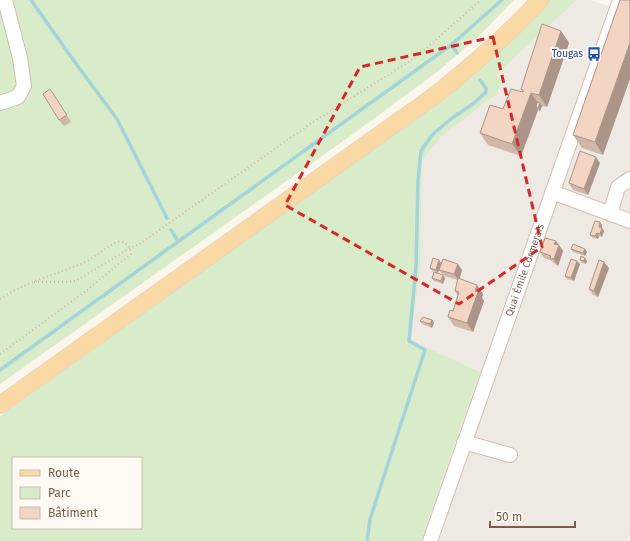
<svg xmlns="http://www.w3.org/2000/svg" width="630" height="541" viewBox="0 0 630 541" font-family="'Fira Sans',sans-serif">
<style>
.industrial{fill:#efe9e4}
.green{fill:#d8ecc9;fill-rule:evenodd}
.lines{fill:none;stroke-linecap:round;stroke-linejoin:round}
.stream{stroke:#a5d3da;stroke-width:3.5}
.minor-casing{stroke:#d1beb0;stroke-width:16}
.major-casing{stroke:#dad1cd;stroke-width:18}
.path{stroke:#d9b8a5;stroke-width:2;stroke-dasharray:1 3;stroke-linecap:butt}
.minor{stroke:#fff;stroke-width:14}
.major{stroke:#fbd9a5;stroke-width:17}
.wall{fill:#d1b7a8}
.shaded-wall{fill:#aa9588}
.building{fill:#f3d5c3;stroke:#aa9588}
.marked{fill:none;stroke:#d62828;stroke-width:3;stroke-dasharray:8 5;stroke-linejoin:round}
.labels{text-anchor:middle;dominant-baseline:central;stroke-width:4;stroke-linejoin:round;paint-order:stroke}
.transit-label{font-size:10px;fill:#164399;stroke:#fffaf3;text-anchor:end}
.street-label{font-size:10px;fill:#7a5c4d;stroke:#fffaf3}
</style>
<rect width="100%" height="100%" fill="#fdf6ec"/>
<path class="industrial" d="M577 0H590L624 11 630 0V532L628 541H421L480 372 411 340 420 269 422 161 441 137 497 94 496 75Z"/>
<path class="green" d="M0 0H514L477 38 437 72 353 134 0 384Z
M547 0H577L496 75 502 82 497 94 441 137 422 161 420 269 411 340 480 372 421 541H0V416L386 140ZM13 458H141V528H13Z"/>
<g class="lines">
<path class="stream" d="M31 0 74 61 117 119 167 218
M451 45 457 53
M171 230 178 241
M0 370 451 45 502 0
M367 541 370 519 425 350 409 341 416 267 418 180 421 151 432 135 452 118 473 104 486 92V88L480 80"/>
<defs>
<g id="minor">
<path d="M0 103 18 97 24 86 20 58 5 0"/>
<path d="M552 192 630 221"/>
<path d="M610 214 618 187 630 179"/>
<path d="M464 442 510 455"/>
<path id="s1" d="M430 541 620 0"/>
</g>
<path id="major" d="M0 405 434 96C472 66 508 35 540 0"/>
</defs>
<use href="#minor" class="minor-casing"/>
<use href="#major" class="major-casing"/>
<path class="path" d="M34 282H66L76 281 130 248 138 245 313 122 415 58 481 0
M0 299C25 282 55 275 83 263 97 257 105 246 120 241 128 244 130 246 131 254L82 294 0 354"/>
<use href="#minor" class="minor"/>
<use href="#major" class="major"/>
</g>
<path class="wall" d="M620 0 603 155 582 148 573 135Z
M561 31 569 43 547 107 542 106 540 111 538 110 521 156 488 145 480 133 523 92 521 89Z
M50 89 71 122 64 126 59 120Z
M600 163 588 195 573 190 569 183Z
M602 225V228L604 231 602 237 599 236 598 239 593 238 590 235Z
M556 241 563 251 558 266 555 264 552 261 544 258 540 252Z
M571 249H585L587 252 585 256 573 252Z
M585 258 587 261 586 264 582 263 580 260Z
M441 263 438 273 432 271 430 268Z
M580 264 574 281 567 279 565 276Z
M609 268 598 297 593 295 589 289Z
M439 270H462L459 279 477 285 483 294 482 298 484 301 473 332 454 326 448 317 453 311 458 296 455 291 458 280 444 276Z
M432 278H445L443 284 434 281Z
M432 320 434 323 432 328 422 324 420 321Z"/>
<path class="shaded-wall" d="M561 31 569 43 547 107 539 95Z
M630 43V79L603 155 595 142Z
M531 93 539 104 540 103 542 106 540 111 538 108 536 107 538 110 521 156 512 144Z
M596 157 600 163 588 195 584 189Z
M600 222 602 225 601 230 599 227Z
M602 228 604 231 602 237 600 234Z
M597 233 599 236 598 239 595 236Z
M556 241 563 251 558 266 554 259V244Z
M585 249 587 252 585 256 583 253Z
M585 258 587 261 586 264 584 261Z
M439 260 441 263 438 273 436 270Z
M577 261 580 264 574 281 571 278Z
M604 262 609 268 598 297 594 291Z
M458 264 462 270 459 281 454 274Z
M443 275 445 278 443 284 441 281Z
M477 285 483 294 482 298 484 301 473 332 467 323Z
M432 320 434 323 432 328 430 324Z"/>
<path class="building" d="M620 0H630V43L595 142 573 135Z
M542 24 561 31 539 95 531 93 512 144 480 133 490 105 503 109 511 89 523 92V90L521 89Z
M50 89 67 115 59 120 43 94Z
M537 102 540 103 538 108 536 107Z
M580 151 596 157 584 189 569 183Z
M595 221 600 222 599 227 602 228 600 234 597 233 595 236 590 235Z
M545 238 556 241 554 244 559 245 554 259 550 258 551 256 540 252Z
M573 244 585 249 583 253 571 249Z
M581 256 585 258 584 261 580 260Z
M433 258 439 260 436 270 430 268Z
M443 259 458 264 454 274 439 270Z
M571 259 577 261 571 278 565 276Z
M599 260 604 262 594 291 589 289Z
M434 272 443 275 441 281 432 278Z
M458 278 477 285 475 291 478 292 467 323 448 317 450 310 453 311 459 292 455 291Z
M423 317 432 320 430 324 420 321Z"/>
<path class="marked" d="M493 37 542 247 459 304 285 205 360 67Z"/>
<defs>
<symbol id="bus-bare" viewBox="-9 -9 18 18"><path d="M-5-6H5V4H4V6H2V4H-2V6H-4V4H-5ZM-3.5-4V0h7V-4ZM-3.5 1.2v1.5H-2V1.2ZM2 1.2v1.5H3.5V1.2Z" fill="#1a4fb4" stroke="#fffaf3" stroke-width="2.5" paint-order="stroke"/></symbol>
</defs>
<g fill-rule="evenodd">
<use href="#bus-bare" x="584" y="44" width="20" height="20"/>
</g>
<g class="labels">
<g class="transit-label">
<text x="583" y="54">Tougas</text>
</g>
<g class="street-label">
<text stroke="none"><textPath href="#s1" startOffset="287">Quai Émile Cormerais</textPath></text>
</g>
</g>
<rect x="12" y="457" width="130" height="72" fill="#fffaf3" stroke="#cabbb1"/>
<rect x="20" y="470" width="20" height="6" fill="#fbd9a5" stroke="#cabbb1"/>
<text x="48" y="477" font-size="12" fill="#7a5c4d">Route</text>
<rect x="20" y="487" width="20" height="12" fill="#d8ecc9" stroke="#cabbb1"/>
<text x="48" y="497" font-size="12" fill="#7a5c4d">Parc</text>
<rect x="20" y="507" width="20" height="12" fill="#f3d5c3" stroke="#cabbb1"/>
<text x="48" y="517" font-size="12" fill="#7a5c4d">Bâtiment</text>
<path d="M490 521v6h85v-6" fill="none" stroke="#7a5c4d" stroke-width="2"/>
<text x="496" y="521" font-size="12" fill="#7a5c4d" stroke="#fffaf3" stroke-width="3" paint-order="stroke">50 m</text>
</svg>
